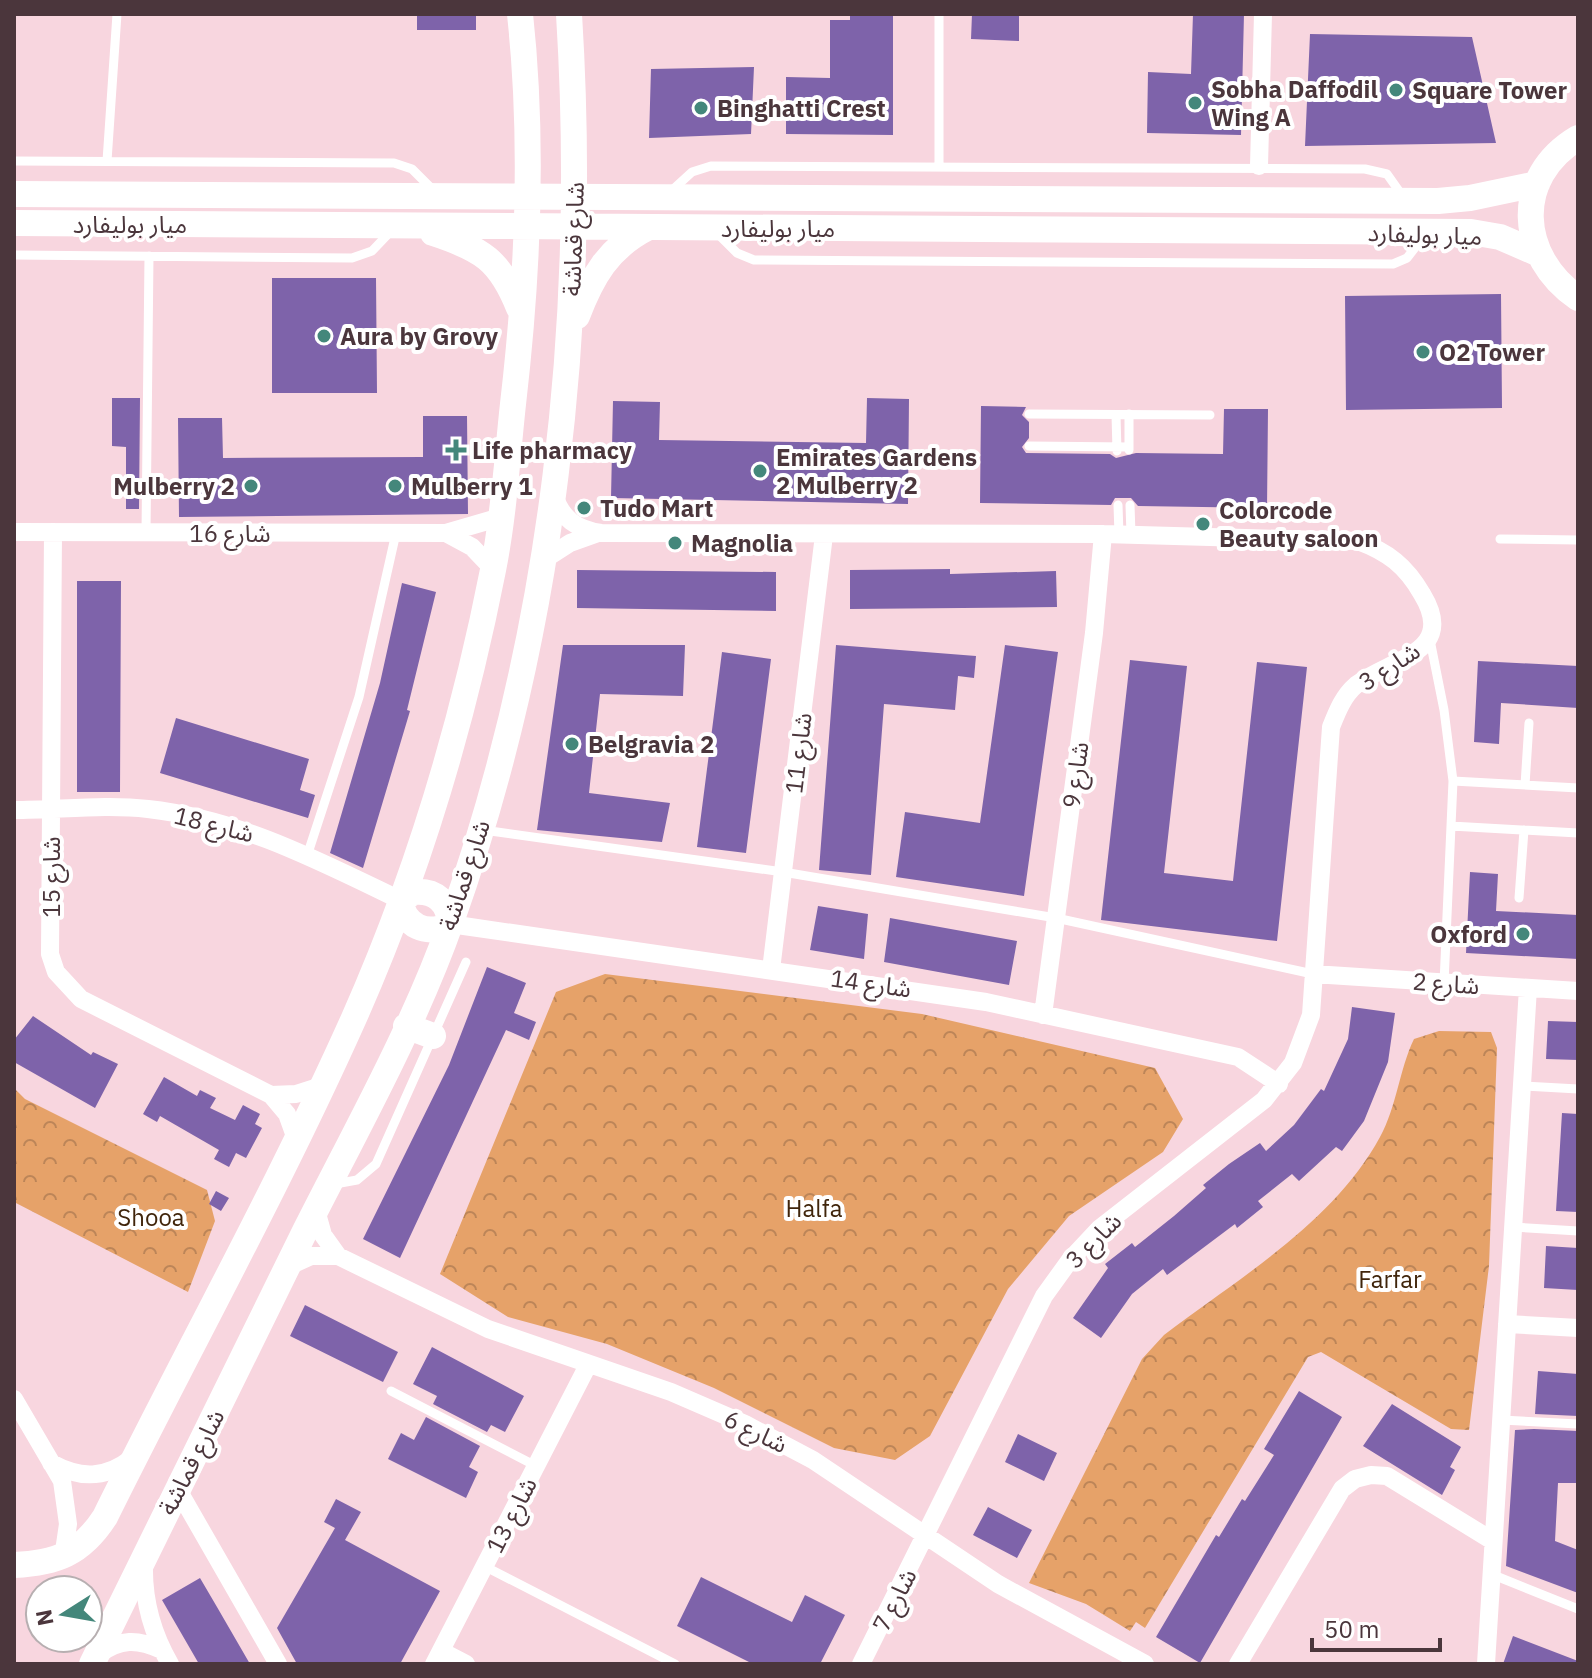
<svg xmlns="http://www.w3.org/2000/svg" width="1592" height="1678" viewBox="0 0 1592 1678" font-family="'IBM Plex Sans','Noto Sans Arabic',sans-serif">
<style>
.park{fill:url(#park-crowns)}
.building{fill:#7e63aa}
.lines{fill:none;stroke-linecap:round;stroke-linejoin:round}
.lane{stroke:#fff;stroke-width:9}
.street{stroke:#fff;stroke-width:18}
.secondary{stroke:#fff;stroke-width:26}
.poi-dot{fill:#44877b;stroke:#fff;stroke-width:3}
.labels{text-anchor:middle;dominant-baseline:central;stroke-width:8;stroke-linejoin:round;paint-order:stroke}
.poi-label{font-size:24px;font-weight:bold;fill:#4b363c;stroke:#fff;text-anchor:start}
.street-label{font-size:24px;fill:#4b363c;stroke:#fff}
.park-label{font-size:24px;fill:#40250b;stroke:#fff}
</style>
<defs>
<pattern id="park-crowns" width="20" height="18" patternUnits="userSpaceOnUse" patternTransform="scale(2)"><rect width="20" height="18" fill="#e6a269"/><path d="M2 6a3 3 0 1 1 6 0M12 15a3 3 0 1 1 6 0" fill="none" stroke="#bc8558"/></pattern>
</defs>
<rect width="100%" height="100%" fill="#f8d6df"/>
<path class="park" d="M605 974 922 1014 1155 1068 1183 1119 1163 1152 1069 1216 1008 1289 930 1436 895 1460 834 1448 714 1388 607 1344 508 1317 440 1274 556 992Z
M1439 1031 1491 1032 1497 1048 1489 1266 1469 1430 1451 1429 1321 1352 1308 1357 1145 1628 1136 1622 1130 1631 1086 1604 1029 1583 1142 1359 1164 1335C1239 1278 1334 1222 1380 1137 1397 1106 1399 1070 1414 1039Z
M14 1088 25 1099 207 1190 215 1221 188 1292 14 1202Z"/>
<path class="building" d="M417 14H476V30H417Z
M850 14H893V135L786 134V77L830 78V20H850Z
M972 14H1019V41L971 39Z
M1193 14H1244L1241 135 1147 133 1148 72 1191 74Z
M1310 34 1472 37 1496 143 1305 146Z
M754 67 751 134 649 138 651 69Z
M272 278H376L377 393H272Z
M1501 294 1502 408 1346 410 1345 296Z
M112 398H140L139 509H126V447L112 446Z
M867 398 909 399 908 504 611 498 613 401 660 402 659 440 866 443Z
M981 406 1026 407 1022 415 1029 422V438L1022 447 1026 453 1110 454 1116 458 1136 453 1223 454 1224 409H1268L1267 508 1138 506 1131 498H1115L1111 505 980 503Z
M423 416H467L468 514 179 517 178 418H222L223 458 423 457Z
M950 569V574L1056 571 1057 607 850 609V570Z
M577 570 776 572V611L577 608Z
M77 581H121L120 792H77Z
M402 583 436 592 407 710 410 711 363 868 330 853 380 683Z
M563 645H685L683 696 600 694 589 793 670 803 662 842 537 830Z
M836 645 976 656 974 678 958 676 955 710 884 704 871 875 819 870Z
M1005 645 1058 652 1024 896 896 877 905 812 980 823Z
M722 652 771 659 746 853 697 847Z
M1130 660 1187 666 1164 873 1233 881 1257 662 1307 667 1277 941 1101 920Z
M1478 661 1578 666V708L1501 703 1499 744 1474 742Z
M176 718 309 759 300 790 315 795 308 818 160 773Z
M1470 872 1498 874 1496 911 1578 915V959L1466 953Z
M818 906 868 914 864 959 810 950Z
M890 918 1017 941 1009 985 884 962Z
M487 967 526 983 514 1013 536 1022 529 1040 506 1030 400 1258 363 1239 449 1065Z
M1352 1007 1395 1013 1388 1062 1364 1121 1342 1151 1336 1147 1299 1181 1292 1174 1258 1201 1263 1207 1237 1228 1235 1224 1167 1275 1163 1269 1132 1294 1101 1338 1073 1318 1108 1268 1105 1264 1132 1243 1135 1247 1174 1216 1206 1188 1203 1185 1229 1164 1260 1143 1266 1151 1294 1125 1321 1089 1324 1091 1348 1039Z
M33 1016 91 1055 93 1052 118 1064 95 1108 14 1062V1040Z
M1548 1021 1578 1022V1060L1546 1059Z
M164 1077 197 1096 200 1090 216 1098 210 1108 235 1120 243 1105 260 1114 255 1124 262 1128 246 1158 236 1153 229 1167 214 1159 219 1150 160 1116 157 1122 143 1114Z
M1562 1113 1578 1114V1212L1556 1211Z
M216 1191 229 1198 221 1211 209 1204Z
M1546 1246 1578 1248V1290L1544 1288Z
M305 1305 398 1352 383 1382 290 1336Z
M432 1347 524 1396 505 1432 491 1425 487 1432 433 1404 437 1396 413 1384Z
M1538 1371 1578 1374V1416L1535 1414Z
M1299 1391 1342 1417 1200 1663 1156 1637 1216 1535 1219 1537 1242 1499 1245 1501 1274 1455 1264 1449Z
M1392 1404 1461 1447 1450 1467 1455 1470 1442 1495 1363 1446Z
M426 1417 480 1446 469 1467 478 1472 466 1498 388 1459 401 1433 414 1440Z
M1534 1429 1578 1431V1483H1558L1555 1541 1578 1550V1593L1506 1566 1515 1430Z
M1018 1434 1057 1453 1044 1481 1005 1462Z
M336 1499 361 1512 345 1540 440 1591 400 1664H297L277 1628 335 1528 324 1522Z
M988 1507 1032 1530 1017 1558 973 1535Z
M701 1577 792 1622 805 1595 845 1615 820 1664H753L677 1626Z
M200 1578 217 1607 250 1664H199L162 1600Z
M1513 1636 1578 1661V1664H1503Z"/>
<g class="lines">
<path class="lane" d="M14 161 394 163 412 169 434 191
M107 161 117 14
M939 166V14
M669 193 692 172 711 166 1365 169 1387 174 1404 198
M717 233 737 253 754 260 1393 264 1407 258 1424 236
M14 255 352 258 372 251 392 230
M1029 414 1210 415
M1129 414V450
M1116 415 1117 451
M1029 446 1129 447
M1118 505 1119 534
M1130 505 1131 534
M146 532 149 256
M1500 539 1578 540
M1430 640 1444 710 1453 781 1444 983
M1453 781 1578 788
M1525 785 1529 723
M1451 826 1578 833
M483 830 783 872 1056 918 1313 974
M307 856 359 697 396 533
M1519 898 1524 830
M1522 1086 1578 1089
M335 1184 357 1180 376 1164 466 962
M1513 1227 1578 1231
M391 1391 536 1466
M1501 1420 1578 1424
M484 1566 675 1664
M1491 1574 1578 1609"/>
<path class="street" d="M1259 166 1263 14
M554 495C562 519 576 529 601 533L1103 534 1358 541C1388 552 1406 566 1422 594 1458 653 1392 658 1356 685 1343 696 1337 712 1331 727L1311 1015 1293 1063 1264 1100 1100 1228 1070 1260 1044 1296 861 1664
M14 532 446 533 501 517
M53 532 50 954 56 972 81 999 271 1095 287 1114 296 1139
M446 533 472 547 493 569
M542 561 570 543 598 533
M14 810C58 810 105 804 148 809 239 819 319 861 400 900
M450 924 986 1002 1238 1057 1279 1084
M771 970 824 535
M1313 974 1578 991
M1043 1015 1094 633 1103 534
M271 1095 296 1094 321 1086
M316 1210 323 1235 338 1256
M287 1267 311 1256H338L488 1329 671 1392 745 1424 813 1460 998 1584 1145 1664
M1507 1324 1578 1328
M14 1399 62 1481 68 1524 63 1558
M51 1463C80 1479 106 1479 132 1458
M177 1488 278 1664
M144 1564C143 1600 152 1633 170 1664
M441 1651 466 1664
M98 1655C120 1638 138 1639 162 1650
M434 1664 588 1365
M1238 1664 1342 1489 1355 1479 1371 1475 1387 1476 1493 1541
M1486 1664 1528 988"/>
<path class="secondary" d="M1578 138C1512 177 1518 257 1578 298
M14 194 1438 201 1470 198 1537 184
M14 223 1471 232 1500 237 1537 253
M433 233C482 249 500 260 519 308
M577 316C592 277 608 248 647 228
M414 892C435 890 449 902 450 924 427 937 404 926 400 900Z
M406 1026 433 1036
M14 1565C56 1563 81 1554 105 1517 187 1351 278 1188 354 1018 417 876 463 722 493 570 504 515 507 459 513 404 528 275 534 143 520 14
M92 1664C164 1520 233 1375 305 1231 356 1130 413 1029 451 922 554 632 588 319 569 14"/>
</g>
<g class="poi-dot">
<circle cx="1396" cy="90" r="8"/>
<circle cx="1195" cy="103" r="8"/>
<circle cx="701" cy="108" r="8"/>
<circle cx="324" cy="336" r="8"/>
<circle cx="1423" cy="352" r="8"/>
<path d="M452 438h8v8h8v8h-8v8h-8v-8h-8v-8h8z"/>
<circle cx="760" cy="471" r="8"/>
<circle cx="251" cy="486" r="8"/>
<circle cx="395" cy="486" r="8"/>
<circle cx="584" cy="508" r="8"/>
<circle cx="1203" cy="524" r="8"/>
<circle cx="675" cy="543" r="8"/>
<circle cx="572" cy="744" r="8"/>
<circle cx="1523" cy="934" r="8"/>
</g>
<g class="labels">
<g class="poi-label">
<text x="1211" y="89">Sobha Daffodil<tspan x="1211" dy="28">Wing A</tspan></text>
<text x="1412" y="90">Square Tower</text>
<text x="717" y="108">Binghatti Crest</text>
<text x="340" y="336">Aura by Grovy</text>
<text x="1439" y="352">O2 Tower</text>
<text x="472" y="450">Life pharmacy</text>
<text x="776" y="457">Emirates Gardens<tspan x="776" dy="28">2 Mulberry 2</tspan></text>
<text x="235" y="486" text-anchor="end">Mulberry 2</text>
<text x="411" y="486">Mulberry 1</text>
<text x="600" y="508">Tudo Mart</text>
<text x="1219" y="510">Colorcode<tspan x="1219" dy="28">Beauty saloon</tspan></text>
<text x="691" y="543">Magnolia</text>
<text x="588" y="744">Belgravia 2</text>
<text x="1507" y="934" text-anchor="end">Oxford</text>
</g>
<g class="street-label">
<text x="130" y="224">ميار بوليفارد</text>
<text x="778" y="228">ميار بوليفارد</text>
<text transform="translate(1425 234) rotate(2)">ميار بوليفارد</text>
<text transform="translate(573 239) rotate(-88)">شارع قماشة</text>
<text x="230" y="533">شارع 16</text>
<text transform="translate(1389 666) rotate(-33)">شارع 3</text>
<text transform="translate(798 753) rotate(-83)">شارع 11</text>
<text transform="translate(1075 775) rotate(-82)">شارع 9</text>
<text transform="translate(214 824) rotate(14)">شارع 18</text>
<text transform="translate(464 875) rotate(-72)">شارع قماشة</text>
<text transform="translate(51 877) rotate(-90)">شارع 15</text>
<text transform="translate(871 983) rotate(8)">شارع 14</text>
<text transform="translate(1446 983) rotate(4)">شارع 2</text>
<text transform="translate(1093 1240) rotate(-45)">شارع 3</text>
<text transform="translate(756 1431) rotate(26)">شارع 6</text>
<text transform="translate(191 1462) rotate(-63)">شارع قماشة</text>
<text transform="translate(511 1515) rotate(-63)">شارع 13</text>
<text transform="translate(894 1600) rotate(-63)">شارع 7</text>
</g>
<g class="park-label">
<text x="814" y="1208">Halfa</text>
<text x="151" y="1217">Shooa</text>
<text x="1390" y="1279">Farfar</text>
</g>
</g>
<rect width="1592" height="1678" fill="none" stroke="#4b363c" stroke-width="32"/>
<g transform="translate(64 1614) rotate(259)"><circle r="38" fill="#ffffff" stroke="#b7afb1" stroke-width="2"/>
<path d="M0-6L14 30L0 20L-14 30Z" fill="#44877b"/>
<text y="-12" font-size="22" font-weight="bold" text-anchor="middle" fill="#4b363c">N</text>
</g>
<path d="M1312 1638v12h128v-12" fill="none" stroke="#4b363c" stroke-width="4"/>
<text x="1324" y="1638" font-size="24" fill="#4b363c" stroke="#ffffff" stroke-width="6" paint-order="stroke">50 m</text>
</svg>
